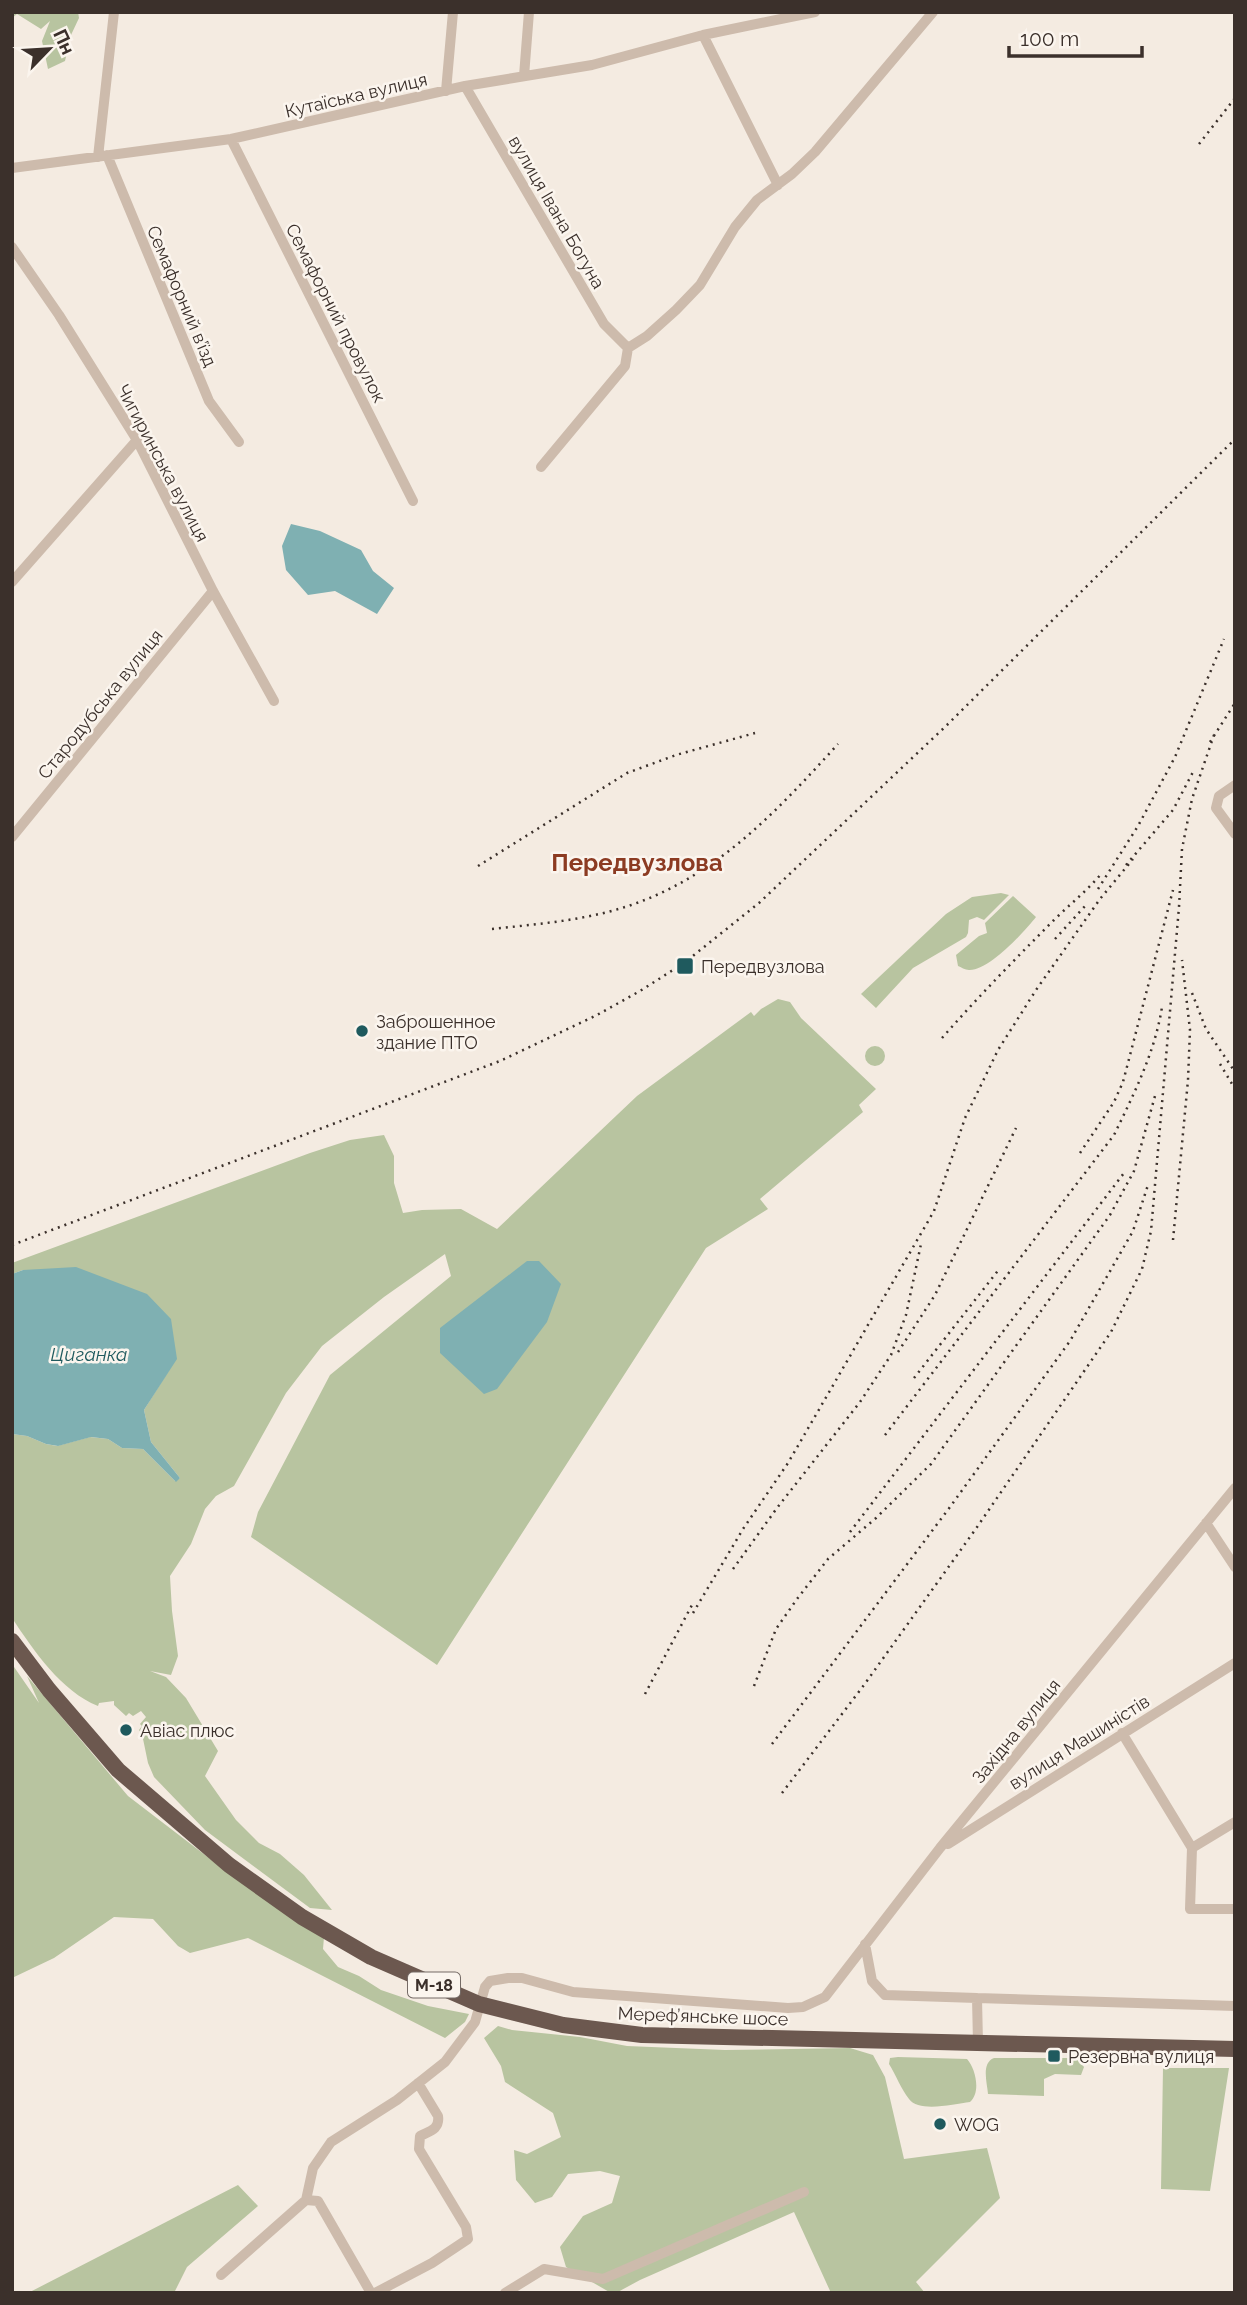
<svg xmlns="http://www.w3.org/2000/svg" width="1247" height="2305" viewBox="0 0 1247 2305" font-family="Raleway,sans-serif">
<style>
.green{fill:#b8c4a0}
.water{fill:#7fb0b2}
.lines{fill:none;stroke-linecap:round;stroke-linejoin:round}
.minor{stroke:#cdbbac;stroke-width:10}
.trunk{stroke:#6c584f;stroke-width:16}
.rail{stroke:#3b302b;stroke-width:2.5;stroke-dasharray:2 5;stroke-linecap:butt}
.poi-dot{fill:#1f5a5e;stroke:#fbf5ee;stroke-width:2.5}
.labels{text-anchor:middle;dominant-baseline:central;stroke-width:5;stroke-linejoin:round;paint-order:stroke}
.shield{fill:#fbf5ee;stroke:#756b66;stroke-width:2}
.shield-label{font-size:16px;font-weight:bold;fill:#3b302b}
.street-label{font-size:18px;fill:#3b302b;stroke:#fbf5ee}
.poi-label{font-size:18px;fill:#3b302b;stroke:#fbf5ee;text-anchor:start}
.water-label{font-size:19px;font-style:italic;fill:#1f5a5e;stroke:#fbf5ee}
.district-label{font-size:24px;font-weight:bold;fill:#8c3b22;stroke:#fbf5ee}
</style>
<rect width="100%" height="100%" fill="#f4ebe1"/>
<path class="green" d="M12 12H78L79 18 71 35 65 61 48 69 42 41 50 21 41 29 17 14 12 18Z
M1001 893 1009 895 984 920 977 917 969 920 968 933 966 937 913 968 876 1008 861 994 946 914 972 897Z
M1013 896 1036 917C1024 932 989 971 969 970 965 970 961 967 958 966L956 955 979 936 987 933 985 923Z
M778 999 790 1002 801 1018 876 1089 859 1105 863 1112 760 1199 768 1209 706 1248 437 1665 251 1537 258 1512 330 1375 451 1276 445 1254 384 1297 322 1346 286 1393 234 1486 216 1496 205 1509 191 1544 170 1576 172 1611 178 1656 171 1675 150 1671 166 1677 186 1698 218 1751 205 1776 236 1820 259 1843 280 1854 304 1875 332 1910 310 1908 205 1830 154 1777 148 1763 142 1734 139 1730 142 1726 140 1724 146 1717 141 1711 133 1716 129 1713 126 1716 114 1705V1701L99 1703 98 1706C61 1691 34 1651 12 1618V1434L27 1436 46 1444 57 1446 90 1437 108 1439 122 1448 143 1449 175 1481 180 1478 151 1442 144 1410 176 1359 23 1270 12 1274V1263L310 1153 350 1140 384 1135 394 1156V1183L403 1213 422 1210 461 1209 497 1229 637 1096 751 1012 754 1016 761 1009Z
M865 1056a10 10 0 1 1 20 0a10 10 0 1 1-20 0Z
M12 1664 39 1703 27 1676 128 1796 222 1868 324 1937 323 1949 338 1967 359 1976 381 1990 428 2006 469 2014 465 2022 445 2038 248 1938 190 1953 178 1946 153 1919 114 1917 54 1958 12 1978Z
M498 2026 512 2030 580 2037 627 2046 725 2050 850 2048 873 2055 885 2077 904 2159 987 2148 1000 2198 916 2282 925 2293H831L794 2212 640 2280 616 2293H611L566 2267 560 2247 583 2216 612 2203 620 2176 600 2171 568 2174 552 2197 535 2203 516 2180 514 2150 527 2154 561 2137 553 2113 505 2082 501 2066 484 2038Z
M898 2057 967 2059C976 2069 981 2093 970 2102 954 2104 919 2113 909 2099 901 2089 896 2075 889 2064L890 2058Z
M994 2058H1077L1084 2067 1081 2075 1055 2074 1044 2079V2096L988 2094C987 2082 981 2063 994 2058Z
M1163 2068H1229L1210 2191 1161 2189Z
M238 2185 258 2206 187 2267 174 2293H28Z"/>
<path class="water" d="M291 524 320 531 361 550 373 571 394 588 377 614 335 591 308 595 286 570 282 546Z
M527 1261H539L561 1284 547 1322 497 1389 484 1394 440 1353V1328Z
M76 1267 147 1294 171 1319 177 1359 144 1410 151 1442 180 1478 176 1482 143 1449 122 1448 108 1439 91 1437 58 1446 46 1444 27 1436 12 1434V1274L23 1270Z"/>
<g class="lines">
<path class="minor" d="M703 35 778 185
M524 76 529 12
M465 86 604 324 628 348
M446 91 453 12
M231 139 413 501
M107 155 209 401 239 442
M98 157 114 12
M12 168 231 139 465 86 592 65 703 35 815 12
M12 247 59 315 137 440 213 591 274 701
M541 467 625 366 628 348 647 336 676 310 700 285 735 227 757 200 792 174 815 152 933 12
M12 582 137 440
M1235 785 1219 796 1216 808 1235 834
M12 837 213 591
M1206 1523 1235 1567
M1122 1733 1192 1848
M1235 1822 1192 1848 1190 1909H1235
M948 1844 1235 1663
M865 1944 872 1981 885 1995 977 1998 978 2043
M977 1998 1235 2006
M306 2200 318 2201 371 2293
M221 2275 306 2200 313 2168 331 2142 397 2100 445 2062 475 2022 485 1987 490 1981 508 1978H522L573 1992 788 2008 803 2007 825 1997 940 1848 1235 1488
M375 2293 432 2263 468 2239 466 2227 419 2149 420 2136C430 2131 440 2129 438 2116L418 2083
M505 2293 544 2269 603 2279 804 2192"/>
<path class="trunk" d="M12 1641 49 1690 118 1770 229 1865 302 1917 371 1957 479 2004 563 2025 642 2035 1235 2049"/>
<path class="rail" d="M1199 144 1235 98
M1210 742 1235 703
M1126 865 1173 810 1193 772
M478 866 627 773 676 755 755 733
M1098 889 1138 826 1175 757 1224 639
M492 929C539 924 589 920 634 904 719 874 779 809 838 744
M1055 939 1086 905
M1192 993 1206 1029 1235 1072
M942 1038C978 997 1016 958 1054 920 1070 904 1087 891 1101 874
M1220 1064 1235 1089
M1080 1153 1114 1102 1123 1082 1173 890
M1173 1240 1188 1080 1190 1030 1182 960
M12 1245 500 1061 597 1015 640 991 684 963 759 903 947 725 1235 439
M898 1352 935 1295 1016 1128
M914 1378 1000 1268
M885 1435 1114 1135C1134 1094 1155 1052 1162 1007
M850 1532 1124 1173
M733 1569 777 1508 860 1402 891 1355 906 1315 921 1244
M693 1613 743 1529 788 1463 934 1211 965 1118 998 1050 1036 990 1100 899 1133 859
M754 1686 776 1629 797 1599 828 1559 876 1518 931 1464 1110 1215 1134 1171 1155 1096
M645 1694 693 1603
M772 1744 950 1507 1070 1341 1133 1231 1148 1185
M782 1793 864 1685 975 1530 1111 1332 1142 1269 1151 1231 1179 907 1182 849 1192 799 1214 735"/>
</g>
<g class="poi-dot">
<rect x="676" y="957" width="18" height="18" rx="3.5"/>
<circle cx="362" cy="1031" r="7"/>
<circle cx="126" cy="1730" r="7"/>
<rect x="1047" y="2049" width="14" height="14" rx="3.5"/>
<circle cx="940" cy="2124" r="7"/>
</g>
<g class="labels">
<rect class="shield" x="408" y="1972.5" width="52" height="25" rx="5"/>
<g class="shield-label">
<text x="434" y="1985">М-18</text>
</g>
<g class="street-label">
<text transform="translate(356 95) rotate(-13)">Кутаїська вулиця</text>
<text transform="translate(557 212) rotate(60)">вулиця Івана Богуна</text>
<text transform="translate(182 296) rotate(67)">Семафорний в’їзд</text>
<text transform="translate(336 313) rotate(63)">Семафорний провулок</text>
<text transform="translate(163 463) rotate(62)">Чигиринська вулиця</text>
<text transform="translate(100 704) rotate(-51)">Стародубська вулиця</text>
<text transform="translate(1016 1731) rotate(-51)">Західна вулиця</text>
<text transform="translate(1079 1742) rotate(-32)">вулиця Машиністів</text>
<text transform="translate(703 2016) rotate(2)">Мереф’янське шосе</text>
</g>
<g class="poi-label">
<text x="701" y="966">Передвузлова</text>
<text x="376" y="1021">Заброшенное<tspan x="376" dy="21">здание ПТО</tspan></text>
<text x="140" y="1730">Авіас плюс</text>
<text x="1068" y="2056">Резервна вулиця</text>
<text x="954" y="2124">WOG</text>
</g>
<g class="water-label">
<text x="89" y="1354">Циганка</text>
</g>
<g class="district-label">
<text x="637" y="862">Передвузлова</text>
</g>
</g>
<rect width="1247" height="2305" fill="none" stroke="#3b302b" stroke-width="28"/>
<g transform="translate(49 49) rotate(65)" stroke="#fbf5ee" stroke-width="5" paint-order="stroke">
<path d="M0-5L12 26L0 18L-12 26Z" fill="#3b302b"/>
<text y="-10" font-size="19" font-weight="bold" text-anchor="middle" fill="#3b302b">Пн</text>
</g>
<path d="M1009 46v10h133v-10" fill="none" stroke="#3b302b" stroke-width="3.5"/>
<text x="1020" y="46" font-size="21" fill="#3b302b" stroke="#fbf5ee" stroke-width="5" paint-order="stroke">100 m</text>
</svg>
